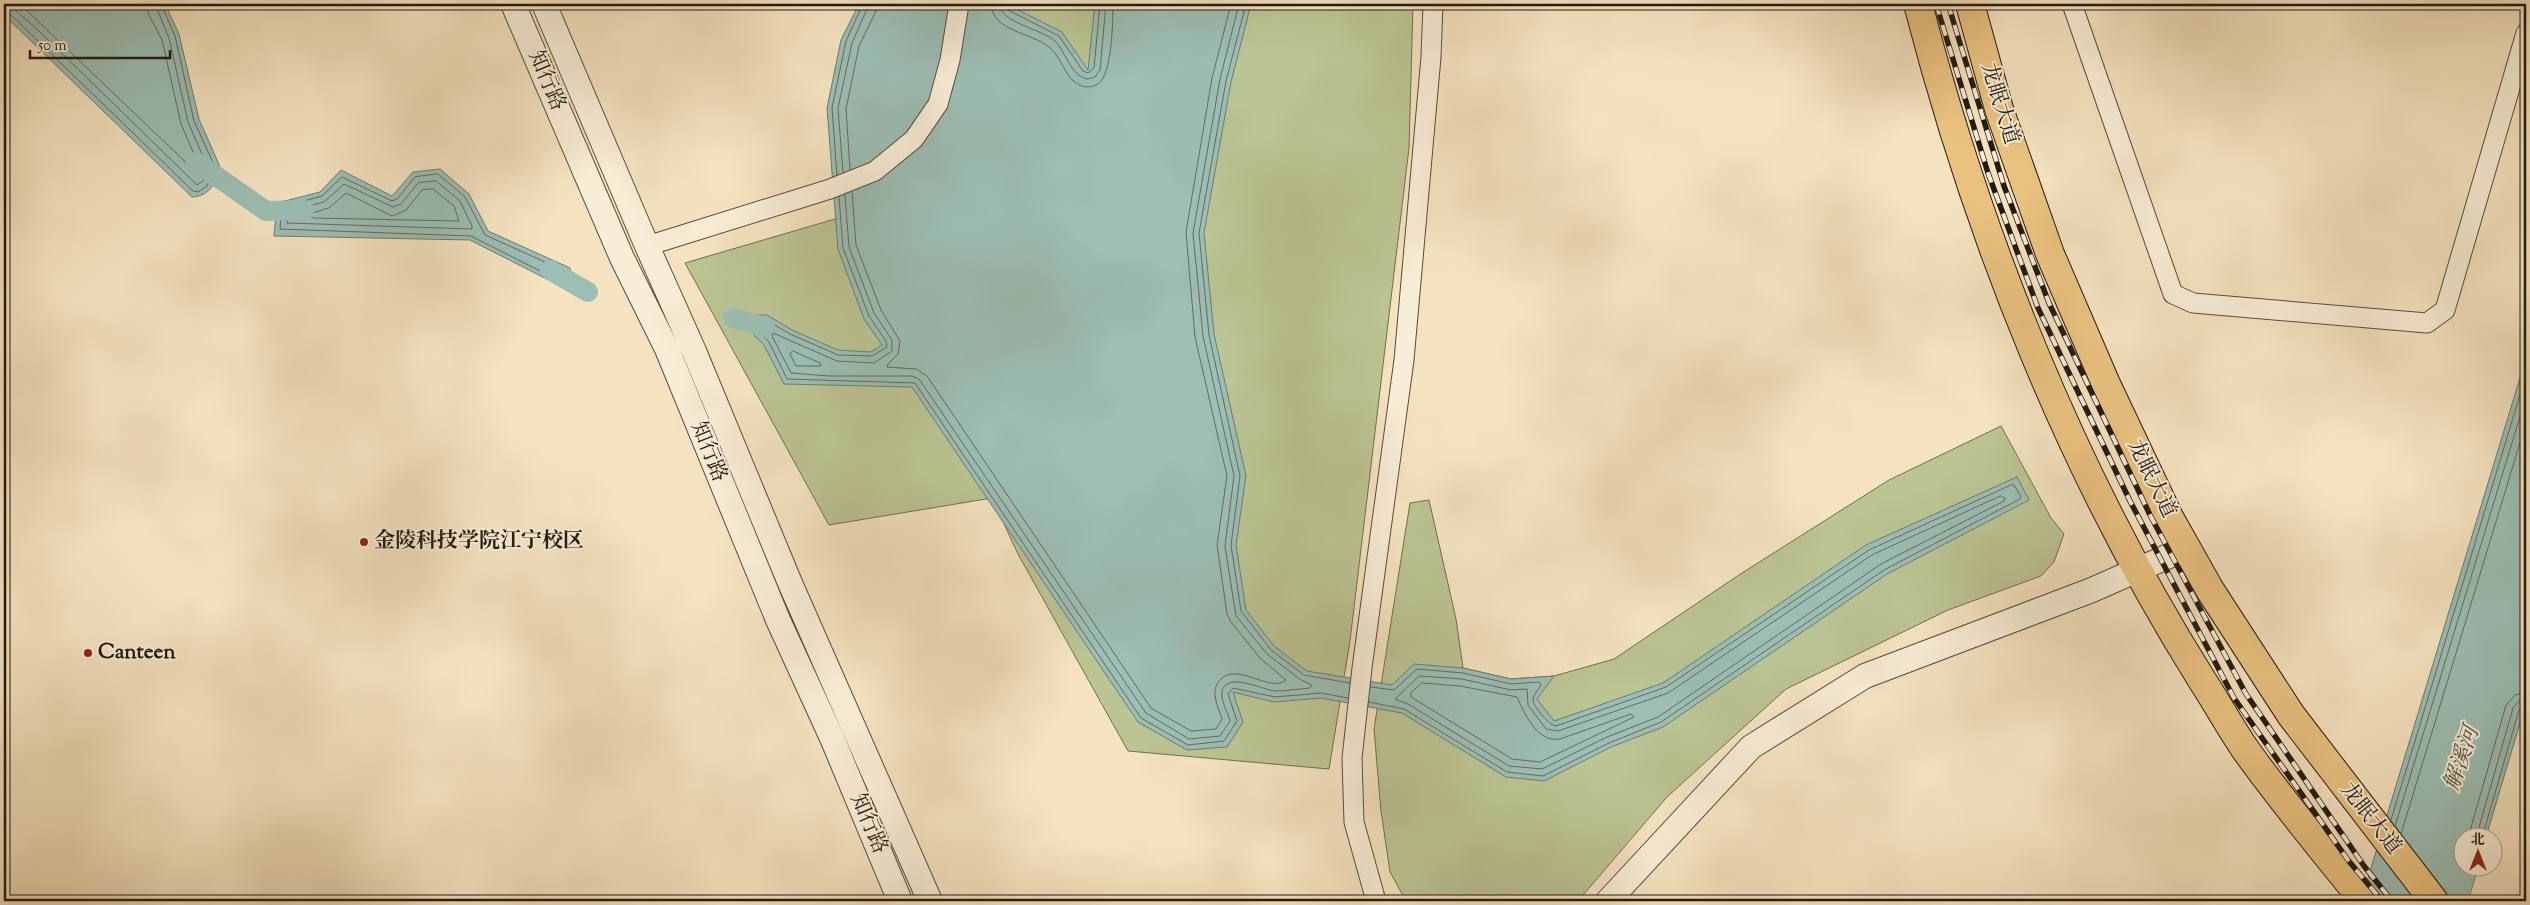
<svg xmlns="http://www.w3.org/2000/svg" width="2530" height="905" viewBox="0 0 2530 905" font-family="'Sorts Mill Goudy','Noto Serif SC',serif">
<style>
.green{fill:#bbc493;stroke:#6e6f52}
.water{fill:#9cbeb4;stroke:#6b7c73}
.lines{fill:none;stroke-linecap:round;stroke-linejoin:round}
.shore{stroke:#5f6c62;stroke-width:1}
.canal{stroke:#9cbeb4;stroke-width:20}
.minor-casing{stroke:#574c3d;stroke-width:21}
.tertiary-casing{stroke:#574c3d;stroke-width:26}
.primary-casing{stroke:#221a11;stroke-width:30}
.minor{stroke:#f8edd6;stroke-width:19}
.tertiary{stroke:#f8edd6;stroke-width:24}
.primary{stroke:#eac280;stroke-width:28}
.rail-casing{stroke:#221a11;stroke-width:5.5}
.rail{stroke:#f8edd6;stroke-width:4;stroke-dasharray:11;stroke-linecap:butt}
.poi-dot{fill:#8f2418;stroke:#f8edd6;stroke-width:2}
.labels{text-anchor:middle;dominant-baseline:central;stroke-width:4;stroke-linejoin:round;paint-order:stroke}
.street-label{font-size:21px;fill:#221a11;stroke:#f8edd6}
.poi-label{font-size:21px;font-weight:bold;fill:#221a11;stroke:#f8edd6;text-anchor:start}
.water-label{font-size:22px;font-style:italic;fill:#4d534a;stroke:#f8edd6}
</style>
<rect width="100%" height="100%" fill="#f5e3c0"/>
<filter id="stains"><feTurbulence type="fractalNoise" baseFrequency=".004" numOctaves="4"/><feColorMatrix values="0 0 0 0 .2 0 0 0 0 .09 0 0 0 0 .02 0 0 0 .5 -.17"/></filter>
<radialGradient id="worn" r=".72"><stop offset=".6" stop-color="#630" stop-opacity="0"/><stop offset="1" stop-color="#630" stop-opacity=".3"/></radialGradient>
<path class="green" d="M983 4H1413L1409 148 1350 641 1329 769 1128 751 1018 554 992 498 829 525 685 263 910 197Z
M2001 426 2051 518 2064 534 2054 562 2041 576 1948 610 1786 689 1667 797 1578 901H1406L1390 872 1381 811 1374 729 1410 503 1429 500 1456 619 1463 668 1511 679 1554 676 1614 659 1742 573 1889 480Z"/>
<path class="water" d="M4 4H165L179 34 199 119 220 167C216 183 210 196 192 197L4 15Z
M859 4H1006L1062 32 1088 70 1095 4H1251L1231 82 1204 233 1214 334 1246 476 1236 545 1246 610 1274 646 1307 671 1392 685 1414 664 1463 668 1511 679 1554 676 1537 699 1554 721 1663 683 1866 545 2017 477 2029 500 1887 574 1663 727 1611 747 1544 781 1506 777 1402 713 1321 698 1274 702 1233 692 1243 722 1227 747 1187 750 1138 722 912 387 784 384 764 345 734 315H767L792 330 838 350 871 352 882 345 864 319 838 249 827 108 841 40Z
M440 169 469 194 488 231 570 268 576 294 470 240 274 236 277 203 320 192 341 170 392 196 413 172Z
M2526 358V703L2486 837 2462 838V868H2478L2468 901H2361Z"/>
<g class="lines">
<path class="shore" d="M20 4 198 174 200 168 181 124 162 40 148 13 147 4
M991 4C992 31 1032 33 1049 47 1061 56 1064 75 1076 83 1083 88 1091 88 1098 84 1112 75 1113 21 1113 4
M999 4C1000 23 1042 29 1055 41 1066 52 1071 76 1087 79L1095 77 1100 70 1106 4
M1005 4 1008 10 1059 36 1083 71 1088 73 1094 68 1100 4
M1246 4 1226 81 1199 233 1209 335 1240 476 1231 545 1241 611 1271 650 1304 675 1350 683
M4 5 13 8 42 34 197 185 203 181 208 168 188 122 169 38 155 4
M4 11 9 13 193 191 198 192 207 186 215 167 194 121 175 36 161 4
M850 169 846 109 859 46 875 13 877 4
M843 172 838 108 852 43 869 4
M438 174 465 197 485 235 565 271 567 282 564 283 471 236 280 229 282 207 322 196 342 177 392 201 397 199 415 177Z
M837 175 832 108 846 41 863 4
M436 181 460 201 472 226V229L287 223 288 212 324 202 344 184 393 207 401 204 418 183Z
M433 189 454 206 459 221 313 218 311 216 312 213 329 208 346 193 392 216 406 210 422 190Z
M852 192 856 245 881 310 900 341 898 354 888 364 887 367 916 369 927 376 1151 708 1191 731 1216 729 1222 719C1220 712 1216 704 1215 696 1214 691 1216 685 1219 681 1236 660 1271 694 1286 680L1260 658 1231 622 1227 614 1217 545 1227 476 1195 337 1186 232 1212 78 1231 4
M845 195 849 247 874 313 892 340V351L874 363 837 361 773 333 772 336 791 373 829 376H912L919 379 1146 713 1189 739 1220 736 1230 721C1228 712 1220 700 1222 691 1227 671 1263 690 1275 691 1286 691 1299 689 1310 688L1312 685 1301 680 1267 654 1236 616 1225 546 1234 476 1203 336 1193 233 1220 79 1239 4
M839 197 843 248 869 316 886 341 887 347 872 356 838 355 790 334 766 320H751V324L769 342 787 379 915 383 1141 718 1188 745 1224 741 1237 721 1228 694 1233 688 1275 697 1321 693 1348 698
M793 351 820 363 821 366H796L790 354Z
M2001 496 2005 498 2004 501 1881 564 1658 717 1607 737 1542 769 1509 766 1408 704 1395 699 1419 676 1462 679 1511 690 1527 689 1528 705 1546 729 1558 731 1668 693 1872 555Z
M1422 683 1460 686 1517 697C1525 714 1537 743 1560 739L1631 714 1634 717 1540 762 1512 759 1411 697V693Z
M1369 702 1404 709 1507 772 1543 776 1609 743 1661 722 1884 570 2020 499 2021 496 2013 484 1869 550 1666 687 1556 726C1549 725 1533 707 1533 699 1533 695 1539 689 1541 685L1539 682 1511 684 1463 673 1417 669 1394 690 1371 687
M2391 820 2526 375
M2395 826 2526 397
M2401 834 2526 423
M2468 838 2506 705 2515 695 2526 692
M2476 838 2513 708 2519 701 2526 699
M2482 838 2519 710 2526 706"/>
<path class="canal" d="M196 162 266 211 304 210
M550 270 588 292
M733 318 765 327"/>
<defs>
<path id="minor" d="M2072 4 2173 294 2193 303 2427 323 2445 310 2526 33
M647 246 830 189 875 171 914 139 938 104 950 60 959 4
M1376 901 1354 822 1352 758 1362 668 1404 360 1431 57 1433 4"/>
<path id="tertiary" d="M513 4 622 258 667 349 778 620 832 738 900 901
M544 4 647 246 694 351 790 583 930 901
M1608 901 1751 747 1865 676 2092 590 2187 548"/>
<path id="primary" d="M1918 4C1979 240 2072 473 2202 680 2217 703 2230 727 2245 749 2282 801 2324 851 2364 901
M1970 4 1999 109 2050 254 2106 384 2169 517 2210 590 2291 715 2434 901"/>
</defs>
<use href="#minor" class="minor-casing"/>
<use href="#tertiary" class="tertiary-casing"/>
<use href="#primary" class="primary-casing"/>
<use href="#minor" class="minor"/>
<use href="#tertiary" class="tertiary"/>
<use href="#primary" class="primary"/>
<defs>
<path id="rail" d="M1936 4 1988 173 2038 308 2130 501 2234 698 2348 860 2382 901
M1948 4 2004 186 2049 303 2150 515 2246 694 2364 866 2392 901"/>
</defs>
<use href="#rail" class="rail-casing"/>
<use href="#rail" class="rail"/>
</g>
<g class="poi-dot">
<circle cx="364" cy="542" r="5"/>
<circle cx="88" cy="653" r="5"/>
</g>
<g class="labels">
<g class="street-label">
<text transform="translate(546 81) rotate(67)">知行路</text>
<text transform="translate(1999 104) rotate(73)">龙眠大道</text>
<text transform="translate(708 452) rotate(68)">知行路</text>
<text transform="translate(2151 479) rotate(64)">龙眠大道</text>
<text transform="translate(2370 819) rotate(52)">龙眠大道</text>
<text transform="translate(868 824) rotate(67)">知行路</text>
</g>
<g class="poi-label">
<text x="374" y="542">金陵科技学院江宁校区</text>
<text x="98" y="653">Canteen</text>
</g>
<g class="water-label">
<text transform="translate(2463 759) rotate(-71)">解溪河</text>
</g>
</g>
<rect width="2530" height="905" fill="none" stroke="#f5e3c0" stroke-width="20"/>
<rect x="5" y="5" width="2520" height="895" fill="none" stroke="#221a11" stroke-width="2.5"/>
<rect x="10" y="10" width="2510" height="885" fill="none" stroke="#221a11"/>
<g transform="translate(2478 852)"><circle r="24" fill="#f8edd6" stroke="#a29987"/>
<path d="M0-4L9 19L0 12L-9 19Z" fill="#8f2418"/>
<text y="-8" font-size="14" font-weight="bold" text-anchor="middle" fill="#221a11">北</text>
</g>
<path d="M30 50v8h140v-8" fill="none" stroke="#221a11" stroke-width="2.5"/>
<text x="38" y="50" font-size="15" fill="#221a11" stroke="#f8edd6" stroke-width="4" paint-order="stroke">50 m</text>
<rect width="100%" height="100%" filter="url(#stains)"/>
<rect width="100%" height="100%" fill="url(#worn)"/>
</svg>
